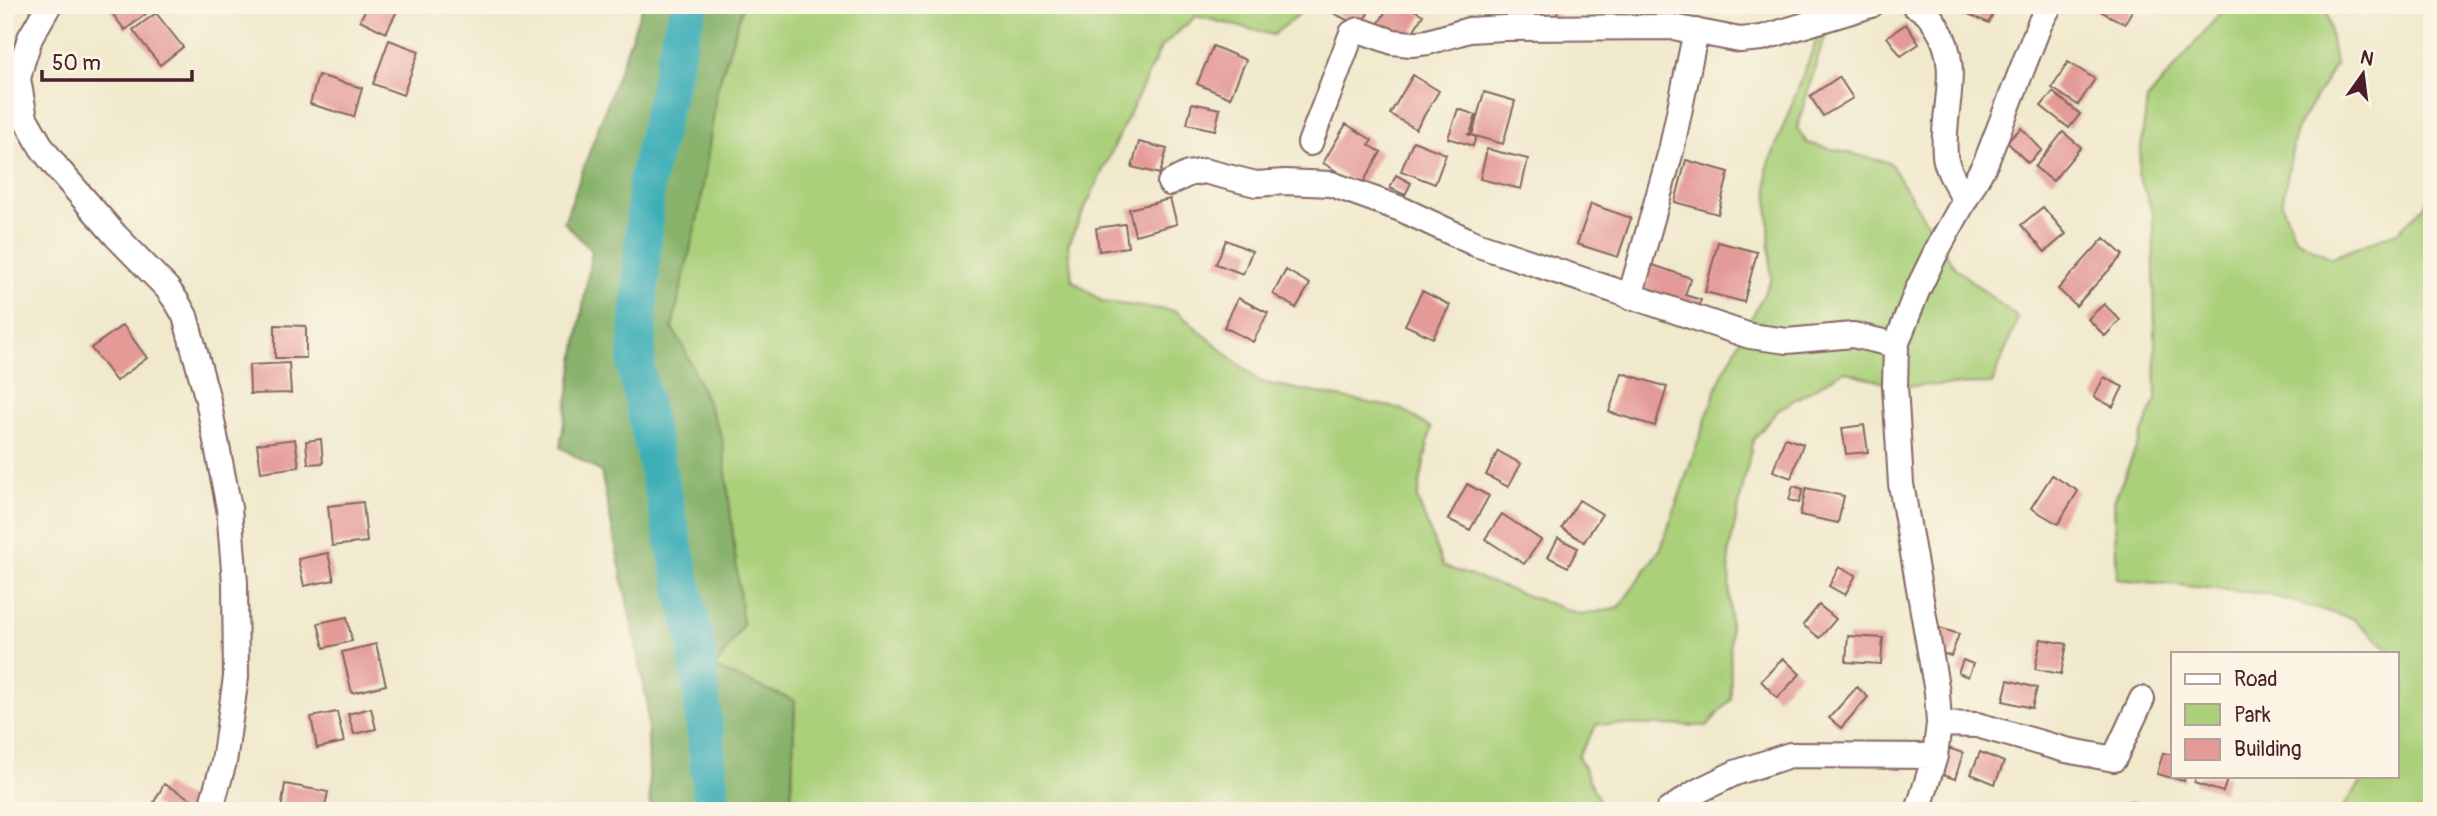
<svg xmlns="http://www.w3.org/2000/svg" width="2437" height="816" viewBox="0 0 2437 816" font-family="Pangolin,sans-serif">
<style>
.green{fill:#aad07a;stroke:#7a7852;stroke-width:2}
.forest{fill:#87b26a;stroke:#68684a;stroke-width:2}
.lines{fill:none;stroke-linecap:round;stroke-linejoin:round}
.river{stroke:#3eafb7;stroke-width:37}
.building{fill:#e49a97}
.minor-casing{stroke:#846663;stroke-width:28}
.minor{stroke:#fff;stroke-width:24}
</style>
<rect width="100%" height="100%" fill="#fcf5e5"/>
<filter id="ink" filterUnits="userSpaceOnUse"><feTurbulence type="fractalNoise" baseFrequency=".0143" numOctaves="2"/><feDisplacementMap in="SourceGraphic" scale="14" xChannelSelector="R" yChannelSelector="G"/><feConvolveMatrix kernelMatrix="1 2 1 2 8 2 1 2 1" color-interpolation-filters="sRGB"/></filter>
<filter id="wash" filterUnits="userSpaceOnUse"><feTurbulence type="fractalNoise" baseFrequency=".00686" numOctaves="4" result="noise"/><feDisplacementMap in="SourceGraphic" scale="28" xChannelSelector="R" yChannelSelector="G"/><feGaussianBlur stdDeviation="1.57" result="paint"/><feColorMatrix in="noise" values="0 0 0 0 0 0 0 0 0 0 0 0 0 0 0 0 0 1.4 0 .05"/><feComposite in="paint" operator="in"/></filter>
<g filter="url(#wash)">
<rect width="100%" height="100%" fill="#f0e9cc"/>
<path class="green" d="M743 5H1305L1303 11 1273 35 1196 16 1161 47 1068 244 1072 280 1103 302 1176 311 1260 382 1401 409 1431 428 1417 498 1443 566 1582 615 1619 607 1661 548 1720 379 1771 280 1767 169 1830 5H1847L1822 44 1797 128 1807 143 1890 163 1955 268 2018 318 1992 384 1895 386 1844 371 1779 409 1753 440 1729 551 1731 699 1707 726 1597 724 1578 756 1604 811H791L795 701 714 668 671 328 700 207 717 90Z
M2227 5H2326L2335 65 2296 130 2282 204 2295 238 2331 258 2399 231 2425 206 2432 187V811H2340L2366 776H2397V710L2405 687 2397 665V653H2393L2354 619 2266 594 2117 579 2114 501 2156 400 2153 212 2138 174 2147 100Z"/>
<path class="forest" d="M643 5H743L717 90 700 207 672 328 684 348 722 437 743 625 715 668 795 701 791 811H650L647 701 601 472 560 447 592 251 564 222Z"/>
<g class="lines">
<path class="river" d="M690 5 681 31 646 184 636 370 696 644 713 811"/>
</g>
<g id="blocks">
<path class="building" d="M112 5H149L152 9 125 30 108 8Z
M368 5H386L397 11 386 33 360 20Z
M1329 5H1372L1361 27 1327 10Z
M1389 5H1405L1423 15 1408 40 1379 23Z
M1532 5H1555L1559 17 1537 23Z
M1959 5H1997L1989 23 1958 10Z
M2103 5H2135L2125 24 2100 11Z
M156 13 183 47 160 65 133 30Z
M1906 24 1919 44 1901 56 1887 37Z
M389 40 419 51 403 95 373 84Z
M1213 46 1246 60 1230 98 1197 84Z
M2068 62 2095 79 2078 105 2052 88Z
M318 75 362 88 354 117 310 104Z
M1413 75 1439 91 1416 129 1390 114Z
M1839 77 1853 98 1823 116 1810 96Z
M1484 92 1515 101 1503 144 1472 135Z
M2053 92 2080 114 2069 128 2041 106Z
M1192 103 1220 109 1215 130 1187 124Z
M1458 109 1476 115 1470 134H1467L1476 137 1473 146 1448 138Z
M1346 124 1372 140 1369 145 1381 152 1361 186 1323 163Z
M2021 128 2042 150 2028 163 2007 142Z
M2063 132 2081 147 2053 181 2035 167Z
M1413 141 1446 154 1435 184 1401 171Z
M1139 142 1167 149 1160 174 1132 167Z
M1487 149 1528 159 1521 189 1480 179Z
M1686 160 1729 172 1718 214 1675 202Z
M1396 175 1411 183 1405 195 1390 188Z
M1170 199 1177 224 1135 235 1129 209Z
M1591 204 1631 218 1618 257 1577 244Z
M2043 207 2066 234 2045 252 2021 225Z
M1125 224 1128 247 1099 251 1096 228Z
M2104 238 2123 255 2076 306 2058 289Z
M1226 240 1252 251 1243 274 1216 264Z
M1718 242 1757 252 1744 302 1705 292Z
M1653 265 1691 278 1685 295 1701 300 1696 312 1643 293Z
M1286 270 1310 284 1296 308 1273 294Z
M1422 291 1450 305 1433 338 1405 325Z
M1238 298 1268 313 1253 342 1224 327Z
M2104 304 2120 320 2105 336 2088 319Z
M123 325 147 358 116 381 91 348Z
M275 325 306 326V358H275Z
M289 363 291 393 250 394 249 365Z
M1622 373 1667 387 1655 426 1609 412Z
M2104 377 2123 387 2113 407 2094 397Z
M1864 425 1868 452 1846 454 1842 428Z
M1785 438 1803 444 1791 478 1773 471Z
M295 439 299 467 261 472 257 444Z
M321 439 323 463 308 464 306 441Z
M1498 451 1521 464 1508 487 1486 475Z
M2052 475 2078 491 2058 524 2031 508Z
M1467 484 1489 496 1470 530 1448 519Z
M1793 486 1803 489 1799 503 1789 500Z
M1806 488 1844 496 1838 523 1800 515Z
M1579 500 1602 514 1584 542 1562 528Z
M363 502 367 542 332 546 328 506Z
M1502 514 1541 540 1524 564 1485 539Z
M1558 538 1578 548 1568 567 1548 557Z
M328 553 334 580 304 586 298 559Z
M1839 567 1856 575 1845 595 1829 586Z
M1819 605 1836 619 1820 638 1803 625Z
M347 617 352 641 324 648 318 623Z
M1936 627 1959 634 1951 656 1929 649Z
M1848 636 1883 638 1881 664 1846 662Z
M2041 639 2067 644 2061 674 2035 669Z
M376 644 386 685 352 693 342 652Z
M1783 658 1800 674 1777 698 1761 681Z
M1963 660 1973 664 1968 677 1958 673Z
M2008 680 2037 688 2032 708 2003 701Z
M1857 687 1868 697 1841 728 1829 718Z
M371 708 376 729 354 734 348 714Z
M337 712 344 742 317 748 311 717Z
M1939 745 1963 753 1955 779 1931 771Z
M1980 752 2004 762 1995 784 1971 774Z
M2163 753 2173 755V776H2185L2184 781 2157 774Z
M2197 776H2228L2223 792 2194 783Z
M164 784 200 804 197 811H165L153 804Z
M285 784 328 792 324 811H281Z
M2130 801 2156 810V811H2127Z"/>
</g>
</g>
<g filter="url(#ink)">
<use href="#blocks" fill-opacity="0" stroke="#846663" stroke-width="2"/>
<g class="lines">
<defs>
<path id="minor" d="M49 5 30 38 22 63 18 79 25 118 42 148 58 169 116 236 167 288 177 302 185 316 208 400 229 508 235 583 236 677 224 762 210 811
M1914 5C1925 9 1931 17 1937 27 1963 67 1941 112 1945 155 1946 169 1958 187 1965 200
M1310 143 1352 33 1359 30 1393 42 1411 44 1428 42 1469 30 1503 28 1673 27 1740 40 1762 38 1871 5
M1170 183 1188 174 1204 171 1256 184 1285 182 1331 184 1401 209 1476 244 1750 336 1787 341 1853 335 1896 345
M1630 297 1671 151 1696 31
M1939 724 1977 725 2066 750 2114 759 2142 699
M1668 811 1698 791 1735 773 1790 755 1935 756
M1918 811 1935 756 1939 724 1937 692 1901 484 1895 386 1896 345 1917 291 1937 250 1986 162 2040 23 2050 5"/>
</defs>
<use href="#minor" class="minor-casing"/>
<use href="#minor" class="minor"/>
</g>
</g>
<rect width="2437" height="816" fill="none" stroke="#fcf5e5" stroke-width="28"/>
<rect x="2171" y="652" width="228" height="126" fill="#fcf5e5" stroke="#b59f9b" stroke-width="2"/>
<rect x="2185" y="674" width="35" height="10" fill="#ffffff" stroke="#b59f9b" stroke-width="2"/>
<text x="2234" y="686" font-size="21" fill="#4a1f2b">Road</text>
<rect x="2185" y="704" width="35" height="21" fill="#aad07a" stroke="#b59f9b" stroke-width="2"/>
<text x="2234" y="722" font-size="21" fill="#4a1f2b">Park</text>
<rect x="2185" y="739" width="35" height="21" fill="#e49a97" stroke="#b59f9b" stroke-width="2"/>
<text x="2234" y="756" font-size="21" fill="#4a1f2b">Building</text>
<g transform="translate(2363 74) rotate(14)" stroke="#fcf5e5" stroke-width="5" paint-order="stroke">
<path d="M0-5L12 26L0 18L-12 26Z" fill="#4a1f2b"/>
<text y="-10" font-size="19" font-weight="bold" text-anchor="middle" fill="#4a1f2b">N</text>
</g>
<path d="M42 70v10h150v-10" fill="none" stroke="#4a1f2b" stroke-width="3.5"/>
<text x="52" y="70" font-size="21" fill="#4a1f2b" stroke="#fcf5e5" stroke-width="5" paint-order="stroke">50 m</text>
</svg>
